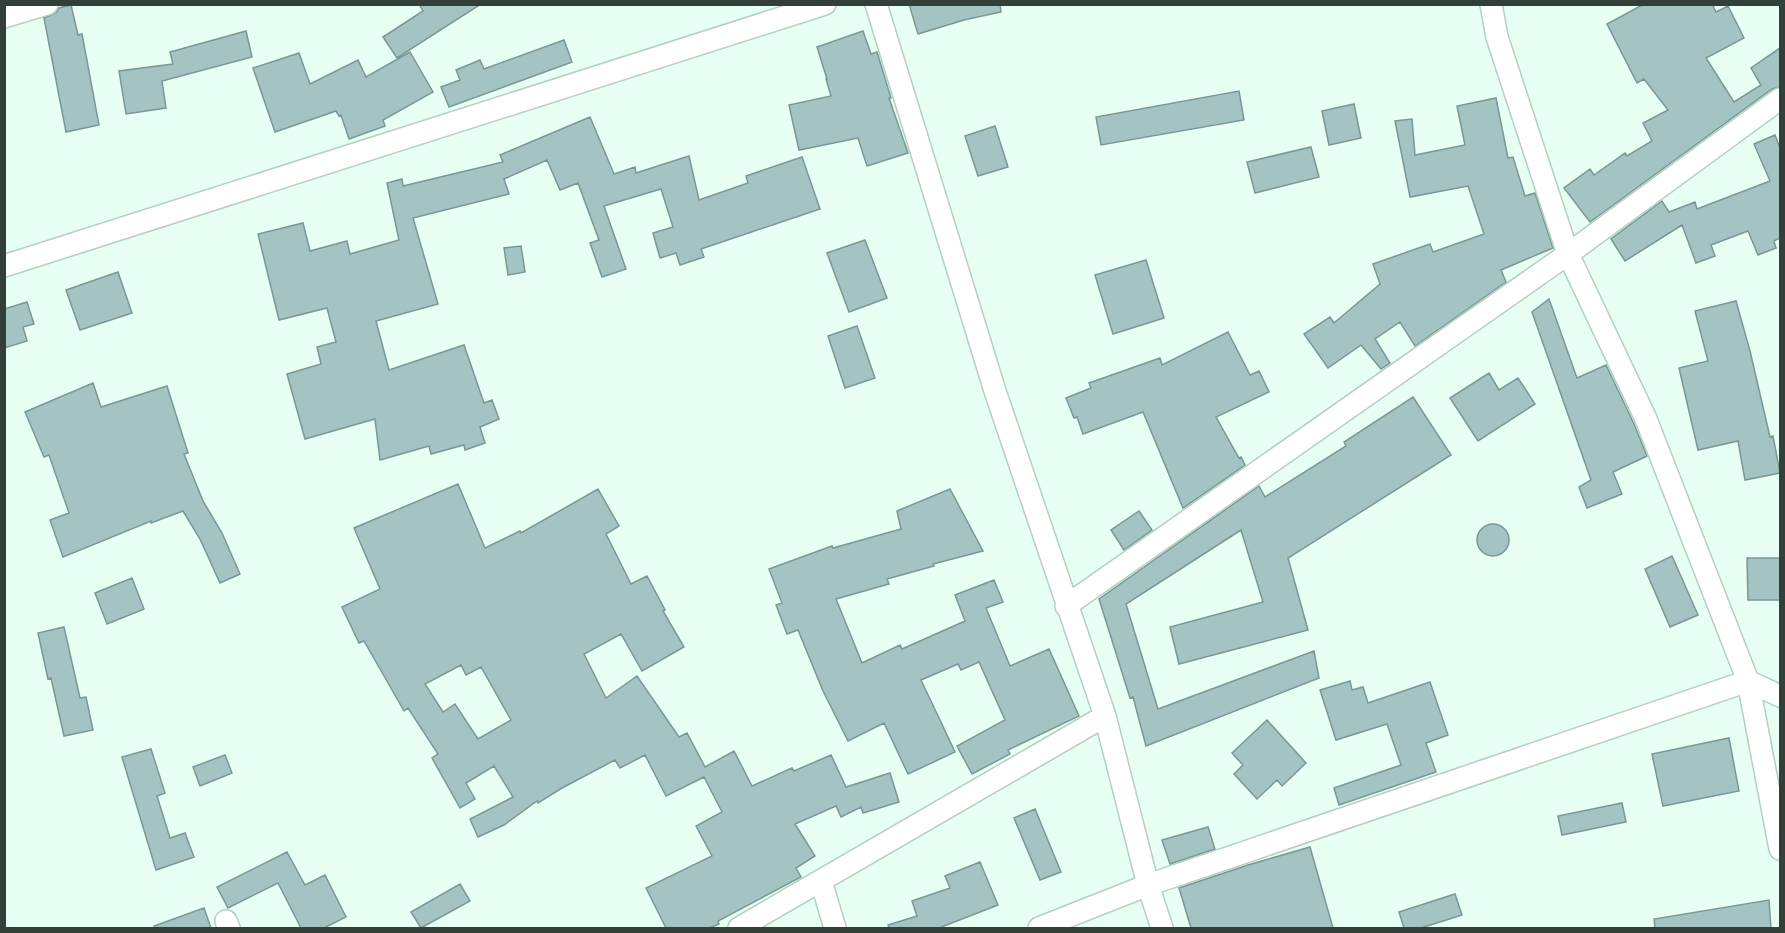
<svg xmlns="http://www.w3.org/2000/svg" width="1785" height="933" viewBox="0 0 1785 933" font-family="'PT Sans',sans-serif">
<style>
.building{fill:#a4c4c3;stroke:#789896;stroke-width:1.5;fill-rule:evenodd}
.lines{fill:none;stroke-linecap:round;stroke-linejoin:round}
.minor-casing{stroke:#b4d0c2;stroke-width:24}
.minor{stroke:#fff;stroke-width:21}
</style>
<rect width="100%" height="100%" fill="#e8fff3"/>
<path class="building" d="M419 4H481L397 58 383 37 423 11Z
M909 4H1000L1001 12 964 20 918 34Z
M1644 4H1712L1716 12 1728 6 1744 38 1706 58 1734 102 1761 85 1751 68 1780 48V87L1772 89 1590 222 1564 188 1590 169 1594 175 1625 153 1627 156 1652 141 1643 123 1668 110 1644 79 1637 83 1607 24Z
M71 5 78 35 82 34 99 125 66 132 44 18 56 13 59 8Z
M246 31 252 57 162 81 166 108 126 114 119 71 173 64 170 52Z
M863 31 871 54 877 52 891 98H889L908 153 867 166 858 138 799 150 789 105 831 96 826 79H827L817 47Z
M564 40 572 62 449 107 441 87 460 80 456 70 480 60 484 69Z
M410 52 433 92 383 120 385 126 349 139 341 115 339 116 336 111 275 132 253 68 299 53 310 84 358 60 366 77Z
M1239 91 1244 120 1101 145 1096 117Z
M1496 98 1508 158 1513 157 1525 196 1535 193 1553 248 1501 270 1506 282 1415 346 1400 322 1375 339 1390 363 1381 369 1361 345 1328 368 1304 334 1330 317 1334 323 1380 284 1373 264 1430 244 1433 252 1484 234 1468 186 1410 197 1395 121 1412 119 1415 155 1465 145 1457 106Z
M1354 104 1361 138 1329 145 1322 111Z
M590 117 614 174 635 167 636 173 689 156 699 200 748 183 746 176 802 157 820 209 701 249 704 257 680 265 676 253 660 258 653 233 673 227 661 189 604 206 626 269 602 277 590 243 599 240 578 183 560 190 547 160 504 179 509 194 413 218 438 304 376 321 389 370 464 345 484 403 492 400 499 419 480 427 485 443 465 450 464 445 431 454 429 446 380 460 375 419 305 439 287 374 321 364 317 347 336 342 327 308 279 320 258 234 303 223 310 251 347 241 350 254 399 240 387 183 402 179 403 186 503 162 500 155Z
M995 126 1008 167 978 176 965 136Z
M1775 135 1780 148V238L1774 241 1776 248 1758 255 1748 231 1711 245 1715 256 1696 263 1682 225 1625 261 1611 239 1662 201 1669 212 1695 202 1697 209 1770 181 1754 144Z
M1311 147 1319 177 1255 193 1247 162Z
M865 240 887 298 849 312 827 253Z
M521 246 525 272 508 275 504 248Z
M1146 260 1164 318 1113 334 1095 275Z
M118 272 132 313 80 330 66 290Z
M1549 299 1577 378 1606 365 1634 424 1647 456 1613 472 1622 494 1587 508 1579 487 1591 480 1532 312Z
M1736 301 1750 351 1770 437 1773 436 1780 473 1745 480 1738 441 1698 450 1679 368 1708 361 1695 311Z
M27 302 34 324 23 327 27 341 4 348V309Z
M857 326 875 378 845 388 828 336Z
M1228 332 1250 375 1259 371 1269 392 1216 417 1239 458 1241 457 1245 465 1183 508 1143 412 1083 434 1077 417 1074 418 1066 398 1091 388 1089 383 1160 358 1162 365Z
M1489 373 1499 390 1518 378 1535 404 1478 441 1450 398Z
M93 383 101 407 167 386 188 453 184 454 203 501 222 533 240 574 220 583 200 539 183 511 151 523V521L63 557 50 520 69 513 49 455 44 457 25 412Z
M1413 397 1451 455 1288 558 1308 630 1179 664 1170 627 1263 602 1241 530 1126 604 1158 709 1314 651 1319 678 1146 746 1133 697 1130 698 1099 599 1259 486 1265 497 1346 446 1344 442Z
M458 484 485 548 520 531 521 533 598 489 619 526 606 534 631 584 647 576 665 610 663 611 684 647 642 671 621 634 584 654 606 698 637 676 679 737 687 733 705 767 734 751 752 786 792 768 794 771 831 755 846 787 890 773 899 802 863 813 861 807 841 817 836 806 795 824 815 856 796 868 801 877 718 921 719 924 709 928H666L646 888 712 856 696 826 722 812 704 777 666 796 645 755 620 768 615 760 562 788 538 803 537 801 504 825 478 837 470 819 513 797 494 766 466 783 475 799 460 808 432 758 438 754 408 708 404 711 364 641 359 643 342 607 380 589 354 528ZM461 665 466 675 481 667 511 720 478 739 455 704 443 712 425 684Z
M950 489 983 551 933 564 934 566 887 579 889 584 836 599 862 663 900 645 902 649 965 621 955 595 994 580 1003 602 986 608 1010 666 1049 649 1079 716 1008 750 1010 754 972 774 957 746 1005 720 979 662 961 670 958 664 921 680 955 752 908 774 884 723 848 741 823 691 798 630 787 634 776 605 782 603 769 569 832 546 833 548 901 529 897 511Z
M1139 511 1152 530 1124 550 1111 530Z
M1477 540a16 16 0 1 1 32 0a16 16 0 1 1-32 0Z
M1672 556 1698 615 1670 627 1645 569Z
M1747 558H1780V600H1748Z
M132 578 144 609 107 624 95 593Z
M64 627 80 698 86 697 93 730 64 736 51 678 48 679 38 633Z
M1350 681 1352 690 1363 687 1368 703 1430 682 1448 735 1426 743 1436 772 1339 805 1334 788 1401 765 1387 724 1336 740 1320 690Z
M1267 720 1306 763 1282 786 1277 780 1257 799 1234 774 1243 765 1232 753Z
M1729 738 1739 791 1663 806 1652 754Z
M151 749 165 793 157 796 170 838 185 833 194 857 156 870 122 757Z
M225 755 232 773 200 786 193 767Z
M1622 803 1626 822 1562 835 1558 816Z
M1035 809 1061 872 1040 880 1014 818Z
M1208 827 1215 849 1170 864 1162 840Z
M1310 847 1333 928H1191L1179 888 1248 865Z
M287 852 305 885 325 875 346 917 324 928H301L278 883 228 908 217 887Z
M980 862 998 905 939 928H889L888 925 917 916 912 901 950 888 945 876Z
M460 884 470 901 421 928 411 912Z
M1455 894 1462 915 1421 928H1404L1399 912Z
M1769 900 1771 928H1655L1654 919Z
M204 908 211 928H154V926Z"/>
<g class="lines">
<defs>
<path id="minor" d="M876 4 995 391 1105 716 1148 885 1162 928
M1491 4 1497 37 1568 254 1646 419 1748 681 1780 849
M4 17 47 4
M4 266 825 4
M1066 606 1568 254 1780 99
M821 881 835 928
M226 921 229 928
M739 928 1105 716
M1039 928 1148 885 1748 681 1780 696"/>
</defs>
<use href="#minor" class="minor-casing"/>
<use href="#minor" class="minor"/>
</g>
<rect width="1785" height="933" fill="none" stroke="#333f39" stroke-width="12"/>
</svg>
